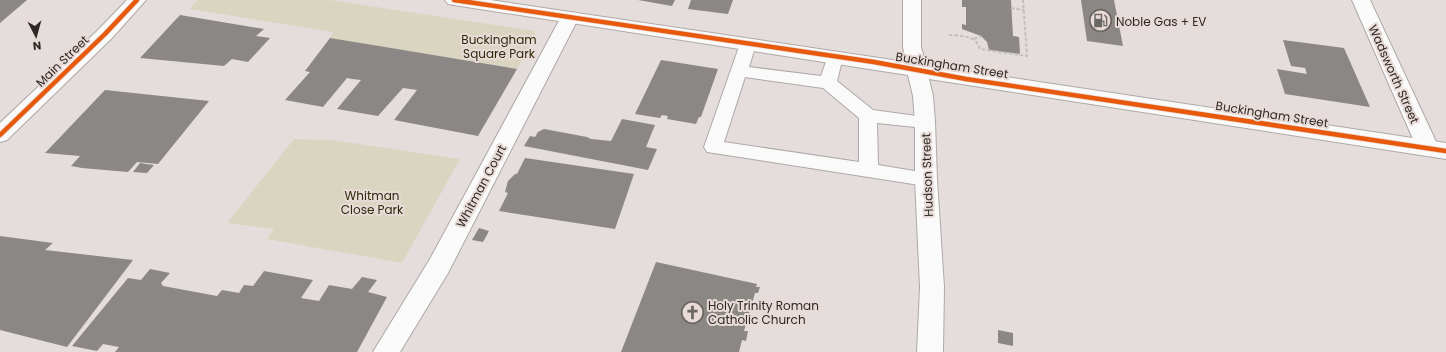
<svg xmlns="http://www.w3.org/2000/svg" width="1446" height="352" viewBox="0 0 1446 352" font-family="Poppins,sans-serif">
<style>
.green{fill:#dad5c1}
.building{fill:#8b8785}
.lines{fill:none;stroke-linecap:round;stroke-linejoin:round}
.service-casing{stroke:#aea8a7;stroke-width:2}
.minor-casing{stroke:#aea8a7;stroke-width:2}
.tertiary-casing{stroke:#aea8a7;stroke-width:2}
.primary-casing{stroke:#aea8a7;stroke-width:2}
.path{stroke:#c1bebd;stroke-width:2;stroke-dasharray:3.5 2;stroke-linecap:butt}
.service{fill:#fbfafa;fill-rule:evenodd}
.minor{fill:#fbfafa;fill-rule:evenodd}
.tertiary{fill:#fbfafa;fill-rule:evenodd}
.primary{fill:#fbfafa;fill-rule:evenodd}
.cycleway-casing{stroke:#e8dbd7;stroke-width:6}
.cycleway{stroke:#e8590c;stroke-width:4.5}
.labels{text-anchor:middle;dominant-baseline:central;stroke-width:4;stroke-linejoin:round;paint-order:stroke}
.poi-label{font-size:12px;fill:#2c2826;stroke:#e8dbd7;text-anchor:start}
.park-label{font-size:12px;fill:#2d2a08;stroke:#e8dbd7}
.street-label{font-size:12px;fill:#2c2826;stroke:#e8dbd7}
</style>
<rect width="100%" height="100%" fill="#e4dddb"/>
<path class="green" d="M198 0H330L534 31 535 34 517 69 330 38 333 32 189 9Z
M294 139 332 140 460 159 402 263 267 239 274 229 227 223Z"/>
<path class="building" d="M0 0H27L0 23Z
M638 0H675L672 6Z
M691 0H733L728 14 688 9Z
M962 0H1011L1013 36 1019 37 1020 54 989 50 987 42 981 36 962 29V24L966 25V7H962Z
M1081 0H1114L1123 46 1087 41Z
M180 15 264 29 256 36 270 38 248 62 232 59 224 66 140 58Z
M330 38 379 46 517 69 478 136 394 120 417 90 403 88 378 116 337 109 361 80 352 79 347 78 323 107 285 100 310 72 305 71Z
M1283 40 1344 48 1370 107 1285 94 1277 69 1307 74 1305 68 1291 66Z
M661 60 718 69 701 117H699L696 124 667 119 668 116 662 115 660 118 635 114Z
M105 90 209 101 158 164 137 162 128 172 82 168 71 166 80 156 45 153Z
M622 119 655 125 646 147 657 149 648 170 524 146 530 136 535 137 538 132 544 129 587 137 591 139 611 141Z
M525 158 634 174 615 229 499 211 508 193 505 192 508 181 515 174H517Z
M140 163 154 165 147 173 133 172Z
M479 228 489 231 483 242 472 240Z
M0 236 53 243 45 250 133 260 67 347 0 330Z
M656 262 757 284 756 287H760L758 293H755L744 331H748L746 341 742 340 739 352H621Z
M150 269 170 273 161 283 163 286 217 296 222 290 239 293 244 285 253 286 264 271 313 280 301 298 319 301 329 285 352 289 362 277 377 280 368 292 387 297 357 352H115L119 347 103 344 97 351 72 346 128 278 141 280Z
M998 330 1013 333V346L998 343Z"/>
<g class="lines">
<defs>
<path id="service" d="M748 39 754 40 756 44 749 67 821 76 829 53 835 52 841 53 843 57 837 81 873 110 931 118 934 122 931 126 925 128 877 123 878 165 933 174 936 179 933 184 926 186 707 152 704 147 740 44 742 40ZM745 77 823 88 859 118V162L724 142Z"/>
<path id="minor" d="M1352 0H1370L1439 148 1436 153 1428 156 1420 153 1417 148Z
M570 12 576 13 579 17 448 273 400 352H373L430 259 561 17 564 13Z"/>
<path id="tertiary" d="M445 0H490L906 62 903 47V0H921V47L926 65 1446 143V159L929 79 933 96 935 122 937 179 944 287 943 352H917L920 287 915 179V122L913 96 908 75 454 5 448 4Z"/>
<path id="primary" d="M127 0H146L112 38 7 140 0 142V123L98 30Z"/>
</defs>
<use href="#service" class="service-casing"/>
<use href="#minor" class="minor-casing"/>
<use href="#tertiary" class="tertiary-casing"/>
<use href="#primary" class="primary-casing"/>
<path class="path" d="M1011 8 1024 10
M949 35C961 36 976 35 980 49L1027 56 1023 0
M974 39 981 36"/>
<use href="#service" class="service"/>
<use href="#minor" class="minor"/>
<use href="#tertiary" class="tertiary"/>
<use href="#primary" class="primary"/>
<defs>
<path id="cycleway" d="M454 0 874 62 966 79 1446 151
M0 135 105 34 137 0"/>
</defs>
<use href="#cycleway" class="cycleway-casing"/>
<use href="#cycleway" class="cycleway"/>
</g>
<defs>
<symbol id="fuel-ring" viewBox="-11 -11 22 22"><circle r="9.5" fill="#e8dbd7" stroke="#6c6765" stroke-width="1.5"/><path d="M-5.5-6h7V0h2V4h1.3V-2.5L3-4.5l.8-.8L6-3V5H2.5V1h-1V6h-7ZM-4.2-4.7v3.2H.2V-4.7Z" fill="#6c6765"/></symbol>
<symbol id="church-ring" viewBox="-11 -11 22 22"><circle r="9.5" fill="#e8dbd7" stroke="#6c6765" stroke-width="1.5"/><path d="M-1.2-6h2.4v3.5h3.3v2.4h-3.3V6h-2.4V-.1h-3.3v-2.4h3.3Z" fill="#6c6765"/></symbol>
</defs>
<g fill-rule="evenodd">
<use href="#fuel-ring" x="1088" y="8" width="25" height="25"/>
<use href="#church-ring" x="680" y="300" width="25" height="25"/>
</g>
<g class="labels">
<g class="poi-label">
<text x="1116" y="21">Noble Gas + EV</text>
<text x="708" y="305">Holy Trinity Roman<tspan x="708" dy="14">Catholic Church</tspan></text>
</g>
<g class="park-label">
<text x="499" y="39">Buckingham<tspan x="499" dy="14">Square Park</tspan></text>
<text x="372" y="195">Whitman<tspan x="372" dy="14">Close Park</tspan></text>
</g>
<g class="street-label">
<text transform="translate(62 61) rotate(-44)">Main Street</text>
<text transform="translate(952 65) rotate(9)">Buckingham Street</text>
<text transform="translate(1394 74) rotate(66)">Wadsworth Street</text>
<text transform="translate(1272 114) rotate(9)">Buckingham Street</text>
<text transform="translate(927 175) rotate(-92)">Hudson Street</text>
<text transform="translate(481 186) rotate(-62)">Whitman Court</text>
</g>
</g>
<g transform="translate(36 36) rotate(174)" stroke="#e8dbd7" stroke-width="3" paint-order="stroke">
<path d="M0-3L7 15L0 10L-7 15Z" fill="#2c2826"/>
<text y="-6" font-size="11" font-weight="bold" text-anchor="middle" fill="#2c2826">N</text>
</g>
</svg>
